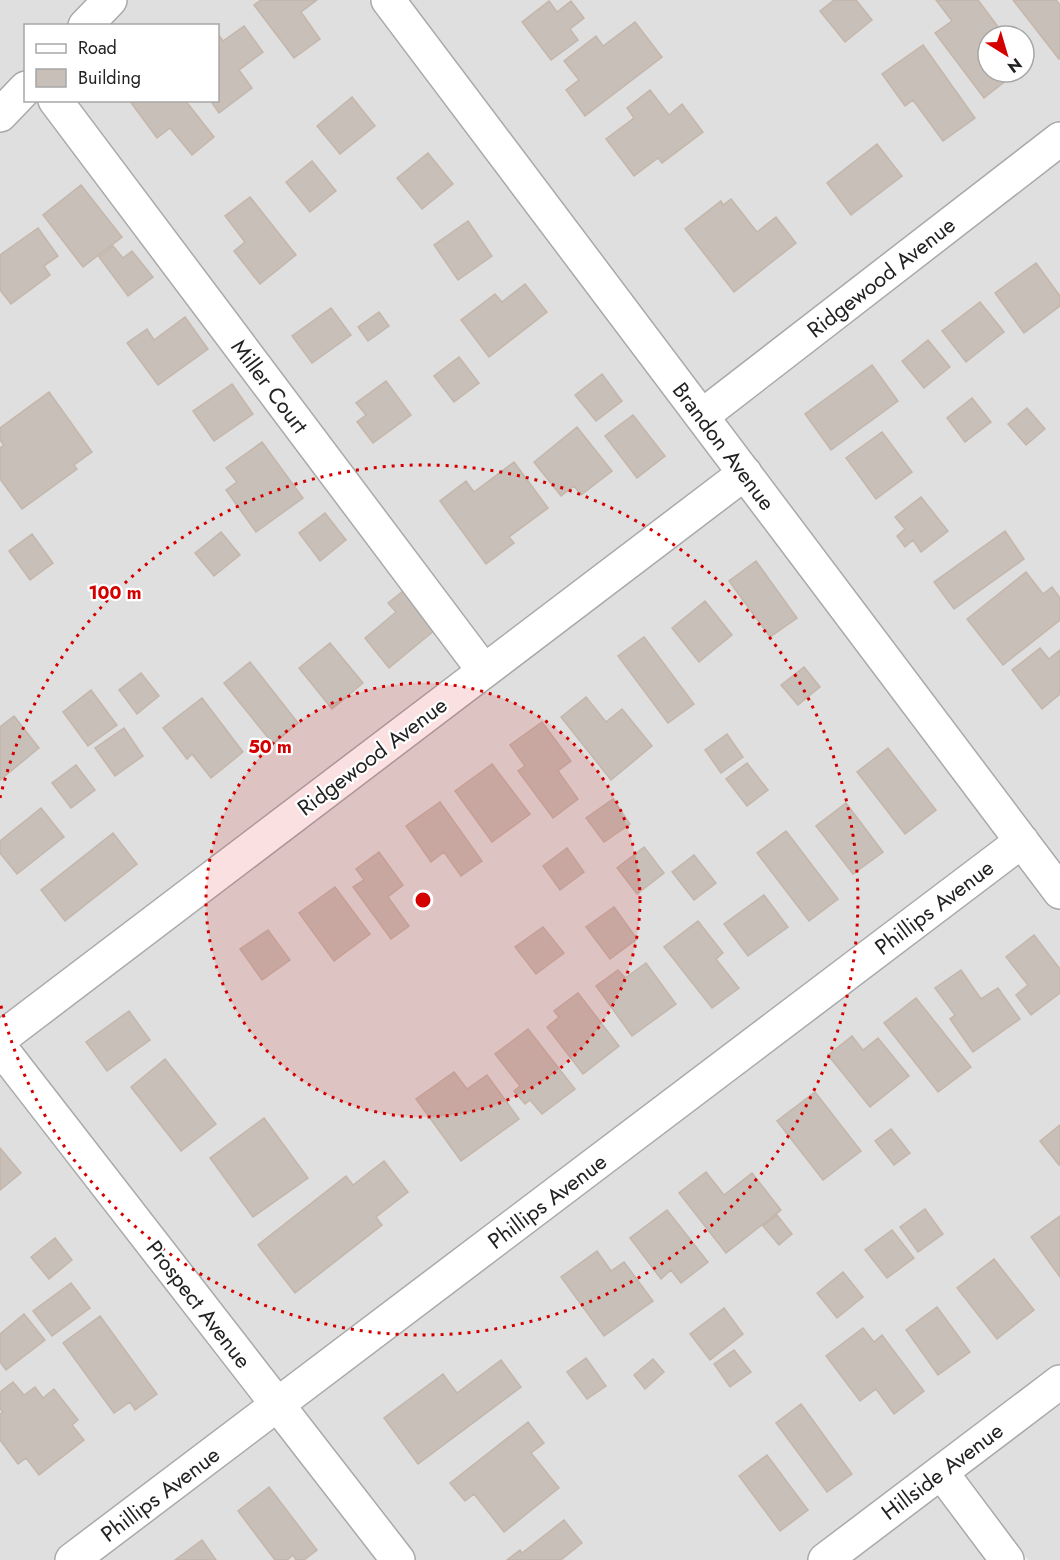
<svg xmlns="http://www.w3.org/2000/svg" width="1060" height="1560" viewBox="0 0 1060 1560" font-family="Jost,sans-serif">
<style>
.residential{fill:#e0dfdf;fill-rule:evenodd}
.building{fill:#c7bfb8;stroke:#c4b6ab;stroke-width:1.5}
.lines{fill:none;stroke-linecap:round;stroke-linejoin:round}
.minor-casing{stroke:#a9a9a9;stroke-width:36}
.minor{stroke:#fff;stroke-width:33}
.ring{fill:none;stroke:#d40000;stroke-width:3;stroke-dasharray:3 6}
.labels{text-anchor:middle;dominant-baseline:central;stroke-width:4.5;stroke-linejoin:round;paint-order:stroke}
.street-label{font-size:22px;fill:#222;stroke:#fff}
.centre{fill:#d40000;stroke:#fff;stroke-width:3}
.ring-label{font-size:18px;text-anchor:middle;font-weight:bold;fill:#d40000;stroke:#fff;stroke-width:4.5;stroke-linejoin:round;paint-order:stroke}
</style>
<rect width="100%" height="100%" fill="#f2efe9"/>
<path class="residential" d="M0 0H369L1010 839 53 1560H0ZM26 26H218V100H26Z
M406 0H1060V872ZM988 36H1024V72H988Z
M1020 850 1060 903V1373L813 1560H91Z
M1060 1395V1560H1028L962 1472Z
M938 1486 994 1560H841Z"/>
<path class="building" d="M261 0H317L301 12 320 39 294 58 254 5Z
M834 0H856L872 20 845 42 820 11Z
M936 0H978L1005 36H988V72H1003L1008 79 984 98 935 33 952 21Z
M1013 0H1056L1060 5V58L1059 59Z
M549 1 557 12 571 1 584 18 570 29 578 40 551 60 522 22Z
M635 22 662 57 585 116 566 90 579 80 564 61 596 36 603 46Z
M244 26 263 52 239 70 252 88 219 113 210 100H218V34L223 41Z
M923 45 975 118 943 141 913 100 905 106 882 74Z
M650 90 669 115 682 104 703 132 662 163 658 158 634 176 606 139 634 118 627 108Z
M352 97 375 126 340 154 317 126Z
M129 100H185L214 137 192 155 170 128 157 138Z
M877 144 902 176 851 215 827 183Z
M428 153 453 184 422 209 397 178Z
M312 161 336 191 310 212 286 182Z
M81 185 122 237 83 267 43 215Z
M250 197 296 255 260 284 234 251 245 242 225 216Z
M731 199 757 232 776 217 796 243 734 292 685 229 721 201 723 205Z
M468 221 492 256 458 280 434 245Z
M38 228 58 256 44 266 50 275 11 304 0 290V255Z
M113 246 123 258 132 251 153 277 128 296 99 257Z
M1036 263 1060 296V306L1024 333 995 293Z
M525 284 547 312 489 357 461 320 495 294 502 302Z
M980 302 1004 332 966 362 942 331Z
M331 308 351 335 312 363 292 336Z
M379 312 389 326 368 341 358 327Z
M185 317 208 349 158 385 127 343 147 329 154 340Z
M928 340 950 367 924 388 902 361Z
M459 357 479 383 454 402 434 376Z
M872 365 898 401 831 450 805 414Z
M602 374 622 401 596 421 575 395Z
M386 381 411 415 373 443 357 422 366 415 356 403Z
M232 384 253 414 214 441 193 411Z
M49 392 92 452 74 465 77 469 22 509 0 479V448L4 445 0 440V428Z
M972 398 991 422 965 442 947 418Z
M1027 408 1045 429 1026 445 1008 424Z
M633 415 665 456 637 478 605 436Z
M577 427 612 471 581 495 574 486 561 496 534 462Z
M882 432 912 472 876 499 846 458Z
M262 442 303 498 256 532 226 490 237 482 226 468Z
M514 462 548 508 509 537 514 543 486 564 440 501 466 481 474 492Z
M921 497 948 531 921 552 913 540 905 547 897 536 905 529 895 517Z
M325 513 346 540 320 561 299 533Z
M1005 531 1024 559 954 609 934 582Z
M221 532 240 555 214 576 195 553Z
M32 534 53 563 30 580 9 551Z
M756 561 797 618 770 637 729 581Z
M1026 572 1043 594 1052 587 1060 598V620L1003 665 967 619Z
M403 591 435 630 389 668 365 638 396 612 388 603Z
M705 601 732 635 699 662 672 628Z
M644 637 694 704 668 723 618 656Z
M330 643 363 683 332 709 299 668Z
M1040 648 1049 659 1060 650V694L1042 709 1012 670Z
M250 662 298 723 273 744 224 683Z
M804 667 820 687 798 705 781 685Z
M141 673 159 696 137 714 119 690Z
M91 690 117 725 88 746 63 712Z
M586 697 606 722 622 709 652 746 611 780 561 717Z
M202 698 243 752 211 778 192 754 187 759 163 728Z
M14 716 39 748 0 780V727Z
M542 722 571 761 558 771 578 799 553 818 518 771 525 766 510 745Z
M124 728 143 756 115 776 95 748Z
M727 734 743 757 721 773 705 750Z
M888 748 936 810 905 834 857 772Z
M747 763 768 790 747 806 726 779Z
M492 764 530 814 492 842 455 791Z
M76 765 95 790 71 808 52 783Z
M613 799 630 824 604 842 586 818Z
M440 802 482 861 461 876 444 852 431 862 406 826Z
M846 803 883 852 853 874 816 826Z
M41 808 64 837 17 874 0 853V841Z
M786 831 838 899 809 921 757 853Z
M113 833 137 864 65 921 41 890Z
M644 847 664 873 637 894 617 868Z
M567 848 584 872 560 890 543 866Z
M379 852 403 885 388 897 409 926 391 939 353 887 364 880 356 869Z
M694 855 716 883 694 900 672 872Z
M335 887 370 934 334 961 299 913Z
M764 895 788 927 748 956 724 924Z
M614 907 637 939 610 959 586 927Z
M698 921 723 953 716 959 739 988 712 1008 664 947Z
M543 927 564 953 536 974 515 947Z
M268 930 290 960 262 980 240 949Z
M1034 935 1060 969V993L1031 1015 1016 995 1028 985 1006 957Z
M646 963 676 1004 632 1036 596 986 618 970 625 978Z
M961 970 981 999 998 988 1020 1019 973 1052 950 1019 955 1015 935 988Z
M578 993 619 1046 583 1074 547 1027 559 1017 554 1011Z
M916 998 971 1067 938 1092 884 1023Z
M129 1011 150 1040 107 1071 86 1042Z
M528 1029 575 1089 542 1114 530 1100 525 1104 514 1091 520 1086 495 1054Z
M852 1036 863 1050 878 1038 909 1076 870 1107 828 1055Z
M165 1059 216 1124 181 1151 131 1087Z
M454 1072 467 1089 487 1075 519 1119 461 1161 416 1099Z
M815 1092 861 1151 823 1180 777 1121Z
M264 1118 308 1178 253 1217 210 1158Z
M1060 1125V1165H1059L1040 1141Z
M891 1129 910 1153 894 1165 875 1141Z
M0 1148 21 1173 0 1190Z
M384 1161 408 1192 376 1217 382 1225 295 1293 258 1245 346 1176 353 1185Z
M706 1172 724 1195 752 1173 781 1210 726 1253 679 1193Z
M925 1209 943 1234 918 1252 900 1227Z
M667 1210 708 1262 681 1283 671 1270 661 1279 630 1238Z
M777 1215 792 1234 779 1245 763 1226Z
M1060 1216V1277L1031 1237Z
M892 1230 914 1258 887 1278 865 1250Z
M55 1238 72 1260 49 1279 31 1257Z
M597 1251 611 1271 624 1262 653 1301 604 1336 561 1277Z
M994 1259 1034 1310 997 1339 957 1288Z
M843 1272 863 1297 837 1318 817 1293Z
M71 1283 90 1308 52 1336 33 1311Z
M937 1307 970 1352 938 1375 906 1330Z
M724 1308 743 1334 710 1360 690 1334Z
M24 1314 45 1340 6 1370 0 1362V1334Z
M100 1316 157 1394 135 1410 130 1402 114 1413 63 1343Z
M863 1328 874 1342 882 1335 924 1391 894 1414 876 1389 860 1401 826 1356Z
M734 1350 751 1372 730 1387 714 1364Z
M586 1358 606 1386 587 1399 567 1372Z
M653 1359 664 1372 645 1389 634 1375Z
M501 1360 521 1387 418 1464 384 1418 443 1374 457 1393Z
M13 1382 24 1395 35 1387 43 1398 54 1389 78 1420 72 1425 84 1440 39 1475 26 1458 18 1464 0 1440V1414L3 1412 0 1409V1392Z
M801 1404 852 1474 827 1492 776 1423Z
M528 1422 544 1443 531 1453 559 1488 504 1532 474 1494 465 1501 450 1483Z
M767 1455 808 1510 780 1531 739 1476Z
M269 1487 317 1550 304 1560H296L293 1555 287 1560H275L238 1511Z
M564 1520 582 1543 561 1560H507L520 1550 522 1553Z
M202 1540 216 1560H175Z"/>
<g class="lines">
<defs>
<path id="minor" d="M388 0 1060 892
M85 26 110 0
M55 100 484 671
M0 115 26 88
M702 416 1060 139
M0 1039 745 473
M0 1047 398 1560
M941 1472 1007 1560
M72 1560 1022 841
M825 1560 1060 1382"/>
</defs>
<use href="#minor" class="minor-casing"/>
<use href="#minor" class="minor"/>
</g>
<circle cx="423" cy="900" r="217" fill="#d40000" fill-opacity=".12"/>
<g class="ring">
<circle cx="423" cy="900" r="217"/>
<path d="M0 798A435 435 0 1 1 0 1002"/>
</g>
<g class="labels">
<g class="street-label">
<text transform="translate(881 277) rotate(-38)">Ridgewood Avenue</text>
<text transform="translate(270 386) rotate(53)">Miller Court</text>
<text transform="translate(724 446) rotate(53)">Brandon Avenue</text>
<text transform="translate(372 756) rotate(-37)">Ridgewood Avenue</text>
<text transform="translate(934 907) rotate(-37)">Phillips Avenue</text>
<text transform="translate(547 1201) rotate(-37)">Phillips Avenue</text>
<text transform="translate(199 1304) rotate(52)">Prospect Avenue</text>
<text transform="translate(942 1471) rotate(-37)">Hillside Avenue</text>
<text transform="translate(160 1494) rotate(-37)">Phillips Avenue</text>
</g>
</g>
<circle cx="423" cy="900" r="9" class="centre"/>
<g class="ring-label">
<text x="115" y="599">100 m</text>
<text x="270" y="753">50 m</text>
</g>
<rect x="24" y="24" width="195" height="78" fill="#ffffff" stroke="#a7a7a7" stroke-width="1.5"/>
<rect x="36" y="44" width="30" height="9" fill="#ffffff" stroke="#a7a7a7" stroke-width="1.5"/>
<text x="78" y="54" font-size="18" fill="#222222">Road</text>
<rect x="36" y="69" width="30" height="18" fill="#c7bfb8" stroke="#a7a7a7" stroke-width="1.5"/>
<text x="78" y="84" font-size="18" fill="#222222">Building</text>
<g transform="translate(1006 54) rotate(143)"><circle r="28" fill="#ffffff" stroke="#a7a7a7" stroke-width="1.5"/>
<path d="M0-4.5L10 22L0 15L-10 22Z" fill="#d40000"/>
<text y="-9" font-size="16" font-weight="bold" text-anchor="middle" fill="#222222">N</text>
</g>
</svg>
